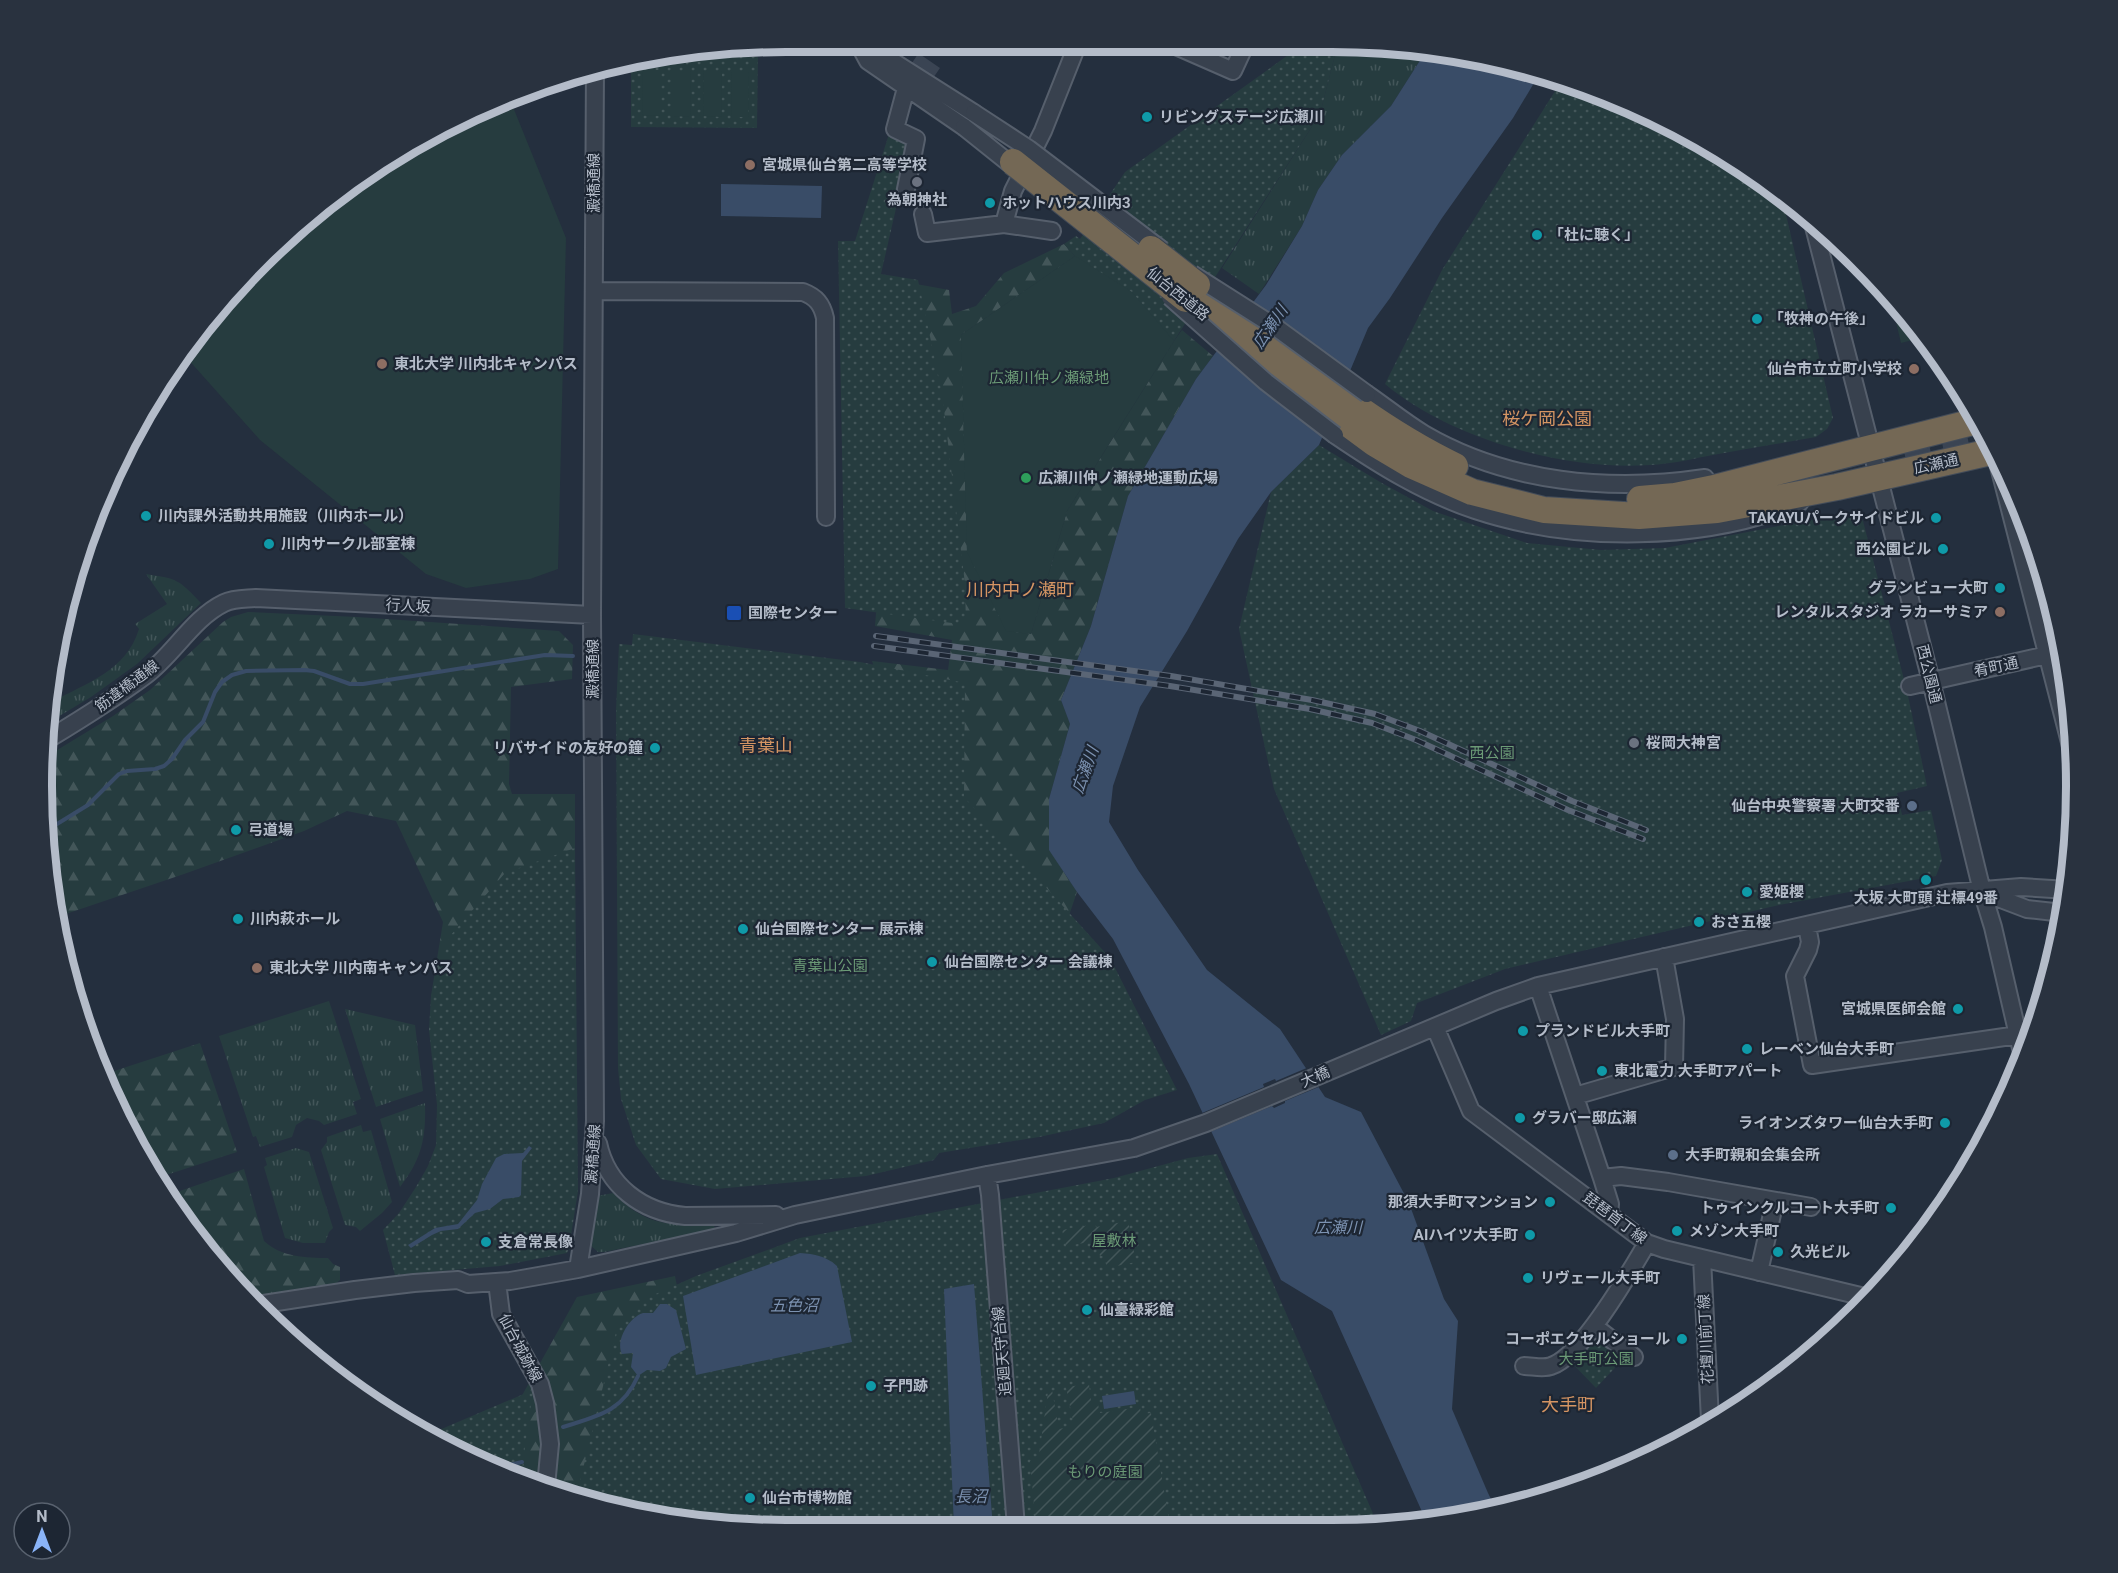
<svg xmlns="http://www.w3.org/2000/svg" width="2118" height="1573" viewBox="0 0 2118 1573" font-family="Roboto,'Noto Sans JP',sans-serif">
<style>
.grass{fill:url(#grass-tufts)}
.forest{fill:url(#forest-firs)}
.park{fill:url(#park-dots)}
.garden{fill:url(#garden-furrows)}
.pitch{fill:#263c3f}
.water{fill:#394c67}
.pier{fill:#242f3e}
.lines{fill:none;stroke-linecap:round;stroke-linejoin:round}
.stream{stroke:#394c67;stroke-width:4}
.highway-tunnel{stroke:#3a4453;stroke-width:26;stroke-dasharray:26 13;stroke-linecap:butt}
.minor-casing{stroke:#565f6c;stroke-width:20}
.highway-casing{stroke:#434c59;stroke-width:28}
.minor{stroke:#38414e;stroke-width:16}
.highway{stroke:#746855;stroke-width:26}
.rail-casing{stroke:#5a6575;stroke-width:6}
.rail{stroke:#1d2633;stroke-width:4;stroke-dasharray:11;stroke-linecap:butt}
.minor-bridge-casing{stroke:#565f6c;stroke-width:20;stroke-linecap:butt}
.highway-bridge-casing{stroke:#434c59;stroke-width:28;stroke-linecap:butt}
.minor-bridge{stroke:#38414e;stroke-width:16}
.highway-bridge{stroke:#746855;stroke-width:26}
.culture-dot{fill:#0f9aa8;stroke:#1d2633;stroke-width:2}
.education-dot{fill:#8d6e63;stroke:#1d2633;stroke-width:2}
.worship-dot{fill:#6b7280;stroke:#1d2633;stroke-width:2}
.leisure-dot{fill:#2e9e5b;stroke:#1d2633;stroke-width:2}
.transit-dot{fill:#1a4fb4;stroke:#1d2633;stroke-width:2}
.service-dot{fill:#5c6f8a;stroke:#1d2633;stroke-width:2}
.labels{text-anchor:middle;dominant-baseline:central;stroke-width:4.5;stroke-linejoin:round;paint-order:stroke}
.poi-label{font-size:15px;font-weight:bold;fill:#b4bcc9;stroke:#1d2633;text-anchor:start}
.street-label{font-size:15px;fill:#b4bcc9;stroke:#1d2633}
.park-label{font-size:15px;fill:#6b9a76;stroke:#1d2633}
.water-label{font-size:16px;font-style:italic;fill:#7c92b1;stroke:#1d2633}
.quarter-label{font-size:18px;fill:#d59563;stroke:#1d2633}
.rim{fill:none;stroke:#b4bcc9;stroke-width:8}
</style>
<defs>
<pattern id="grass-tufts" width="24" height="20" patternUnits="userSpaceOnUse" patternTransform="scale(1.5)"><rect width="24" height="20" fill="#263c3f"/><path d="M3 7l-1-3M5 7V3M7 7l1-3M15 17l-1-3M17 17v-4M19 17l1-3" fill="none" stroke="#435659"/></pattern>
<pattern id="forest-firs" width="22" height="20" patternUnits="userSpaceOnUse" patternTransform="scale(1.5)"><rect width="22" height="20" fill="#263c3f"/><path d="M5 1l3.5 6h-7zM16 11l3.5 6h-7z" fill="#435659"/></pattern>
<pattern id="park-dots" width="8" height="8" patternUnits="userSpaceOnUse" patternTransform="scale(1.5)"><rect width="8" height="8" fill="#263c3f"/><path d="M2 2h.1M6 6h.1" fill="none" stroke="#435659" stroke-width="1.8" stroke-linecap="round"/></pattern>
<pattern id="garden-furrows" width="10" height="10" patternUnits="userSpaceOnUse" patternTransform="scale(1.5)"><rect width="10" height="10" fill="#263c3f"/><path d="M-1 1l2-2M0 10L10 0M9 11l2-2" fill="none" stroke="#435659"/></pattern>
</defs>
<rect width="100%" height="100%" fill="#242f3e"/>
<path class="grass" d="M1338 43 1380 44 1426 51 1391 106 1342 155 1318 190 1302 226 1259 294 1222 268 1320 114Z
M146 574C178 579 178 579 201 603L137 664 91 697 51 721 52 702C88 682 126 671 139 629L135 624 167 604Z
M329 1001 361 1099 353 1102 357 1114 324 1125 319 1121 307 1118 296 1125 292 1137 260 1147 256 1136 253 1137 219 1036Z
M345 1009 415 1025 423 1091 376 1107Z
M425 1103C426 1138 422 1159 400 1187L380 1119Z
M361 1125 363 1132 371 1130 392 1202 382 1213 360 1231 356 1227 345 1225 321 1150 327 1142V1137Z
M296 1148 309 1152 333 1228 329 1232 325 1243H303L285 1238 264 1167 267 1165 265 1158Z
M613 1193C649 1228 666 1224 713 1224L715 1228 708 1231 604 1252H598L589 1244 597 1196Z"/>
<path class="forest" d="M1064 244 1075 256 961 335 1031 634 1067 511 1174 341 1182 330 1213 356 1196 379 1128 496 1091 626 1061 700 1070 724 1049 799V849L1077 892 1064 930 883 693 872 661 948 670 952 640 875 626 876 613 898 558 878 277 949 290 952 314 976 306 1004 273Z
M248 612 357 617 559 631 573 645 572 679 511 687 509 784 512 794H575V891L472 987 431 996 443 922 396 821 347 811 304 831 184 874 60 916 44 836 49 755 113 716 150 690 223 622 231 617Z
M200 1043 237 1152 157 1178 135 1142 111 1072Z
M244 1169 264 1241C281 1257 306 1258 328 1258L333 1264 340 1267V1280L335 1284 249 1297 196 1239 168 1195Z
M675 1276 695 1378 593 1506 499 1467 515 1408 577 1297Z"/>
<path class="park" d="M1305 43H1338L1320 114 1107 445 1067 511 1031 634 1006 631 967 552 961 335 1075 256 1064 244 1076 236 1080 239 1125 172Z
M676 57H758L757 128 631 127V63Z
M1562 80 1617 99 1745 167 1782 197 1833 418 1827 429 1816 437C1782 443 1747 449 1713 455 1692 459 1671 464 1650 465 1565 471 1451 439 1385 384L1442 270Z
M889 134 904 137 910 147 881 274 918 280 942 393 965 584 966 625 845 608 838 241H855Z
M1319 445 1380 482 1433 511 1527 543 1601 550 1665 548 1852 512 1863 521 1907 691 1927 786 1897 793 1902 815 1931 810 1942 860 1936 876 1779 905 1505 969 1417 1003 1411 1021 1381 1035 1274 789 1239 629 1271 492Z
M633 634 860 662 965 683 964 797 1110 958 1177 1090 1145 1100 1104 1123 1039 1137 939 1153 934 1160 866 1176 715 1189 661 1179 636 1145 621 1099 618 1068 616 710 619 644 632 645Z
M575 848 578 1191 569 1248 567 1253 500 1266 395 1275 383 1230 399 1213 416 1187 428 1166 436 1145 437 1105 429 1030 431 996 450 936 505 873Z
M1217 1154 1378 1525 737 1529 593 1506 576 1498 618 1324 649 1297 696 1276 800 1238 1114 1178 1188 1158Z
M1595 1333 1626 1356 1596 1388 1569 1360Z
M533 1390 521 1475 425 1436Z"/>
<path class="garden" d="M1128 1221 1136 1262 1107 1268 1105 1255 1100 1256 1096 1241 1066 1246 1062 1230 1095 1224 1096 1227Z
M1089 1384 1091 1401 1097 1400 1100 1413 1140 1407 1141 1414 1151 1413 1170 1526 1036 1527 1030 1461H1038L1048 1392 1052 1390 1059 1429 1074 1426 1066 1387Z"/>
<path class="pitch" d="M643 70H660V116L642 115Z
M673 71H691L690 117 673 116Z
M704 71H722L721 117 703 116Z
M732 72H749L748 117H731Z
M511 102 566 238 558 569 530 579 466 588 426 574 260 440 186 357 227 295 296 227 414 142Z
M1075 256 1132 292 1174 341 1067 511 1031 634 1006 631 967 552 961 335Z
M1890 297 1922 334 1925 337 1901 343Z"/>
<path class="water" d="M1426 51 1524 67 1540 73 1513 118 1442 218 1390 298 1368 328 1319 445 1271 492 1238 539 1187 631 1140 707 1113 786 1109 822 1138 870 1207 970 1280 1029 1325 1097 1361 1112 1409 1203 1444 1299 1458 1321 1452 1409 1488 1493 1495 1507 1428 1525 1332 1311 1281 1280 1189 1084 1113 939 1077 892 1049 850V799L1070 724 1061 700 1091 626 1128 496 1196 379 1266 285 1302 226 1318 190 1342 155 1391 106Z
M721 184 822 186 821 218 721 216Z
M529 1146 532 1148 522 1161 521 1195 519 1197 503 1199 490 1209 475 1213 458 1229 441 1231 432 1235 411 1248 408 1245 435 1228 458 1224 477 1200 482 1184 496 1158 504 1154 523 1153Z
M800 1253C815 1254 826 1256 837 1266L852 1342 696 1375 683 1296Z
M974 1284 993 1528H954L944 1289Z
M660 1304H667L676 1310 686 1349 671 1357 666 1368 660 1371 647 1370 638 1376 631 1367 633 1353 622 1354C615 1341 629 1317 643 1313 644 1313 651 1313 653 1313Z
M1134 1391 1136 1404 1104 1409 1102 1396Z"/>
<path class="pier" d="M1309 1067 1321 1086 1285 1101V1103L1274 1108 1272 1106 1210 1132 1202 1113 1264 1087 1263 1084 1275 1079 1276 1081Z"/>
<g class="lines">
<path class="stream" d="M44 832 88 805 119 774 127 771 155 769 164 766 172 759 185 740 203 722 215 692 222 682 232 675 246 671 304 670 314 671 350 684H363L545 655 573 656
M563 1427C598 1416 622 1412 638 1376
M500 1467 522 1462"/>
<path class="highway-tunnel" d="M879 42 936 81
M1904 451 1985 435"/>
<defs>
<path id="minor" d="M846 42 861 48 873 49 974 113
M864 42 861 48 868 61 964 127
M1169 43 1233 71 1246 43
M906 189 916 139 895 129 906 88
M923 214 927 233 1004 224 1013 191 1043 131 1078 43
M1813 223 1931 681 1982 891 1993 927 2023 1057
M1004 224 1052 231
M594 291 803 292C816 297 822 304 825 318L826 517
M1367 394C1386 407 1404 422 1424 434 1508 483 1610 492 1705 478
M1335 435C1379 465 1424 493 1475 510 1574 543 1704 542 1800 502
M1995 451 2074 758
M1910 686 2060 652
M50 738C83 718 115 698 146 675 174 654 193 618 224 603 234 598 245 599 256 598L592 615
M1985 893 2027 909 2063 913
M1807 926 1810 942 1808 950 1795 976 1812 1065 2018 1035
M1538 986 1602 1178 1610 1204 1609 1214
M78 1009 98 1066
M1435 1027 1471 1111 1647 1243 1664 1249 1869 1298
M1575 1096 1674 1067 1675 1019 1664 957
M598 1143C607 1186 642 1212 685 1216L776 1215
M987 1175 990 1195 1016 1527
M1602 1178 1621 1176 1668 1182 1811 1207
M1702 1258 1710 1420
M578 1269 590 1194 595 1121 592 615 595 67
M1759 1272 1775 1201
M497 1282 501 1314 540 1384 545 1403 550 1444 546 1486
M257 1305 355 1290 414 1283 458 1280 468 1284 510 1281 578 1269 736 1233 795 1215 987 1175 1134 1148 1206 1123 1496 1001 1538 986 1947 893 2021 887 2068 890
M1594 1326 1634 1357
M1524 1366C1532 1366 1544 1369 1551 1366 1582 1356 1630 1272 1647 1243"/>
<path id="highway" d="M1197 285 1251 324
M1186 299 1236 342
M1236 315C1306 369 1374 427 1455 466
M1224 332 1374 443 1411 465 1472 492 1544 510 1639 516 1717 510 1837 487 1995 451
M1640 499 1675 496 1714 488 1977 421"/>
</defs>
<use href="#minor" class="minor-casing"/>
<use href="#highway" class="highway-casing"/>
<use href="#minor" class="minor"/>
<use href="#highway" class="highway"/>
<defs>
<path id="rail" d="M876 636 1171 676 1312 700 1375 714 1420 731 1572 801 1646 830
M874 646 1170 686 1310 709 1372 723 1416 740 1568 810 1643 839"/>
</defs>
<use href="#rail" class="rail-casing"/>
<use href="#rail" class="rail"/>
<defs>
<path id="minor-bridge" d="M974 113 1029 149 1162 250
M964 127 1019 171
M1192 274 1274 326 1367 394
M1170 297 1266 382 1335 435"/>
<path id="highway-bridge" d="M1013 162 1186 299
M1151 249 1197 285"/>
</defs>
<use href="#minor-bridge" class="minor-bridge-casing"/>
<use href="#highway-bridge" class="highway-bridge-casing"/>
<use href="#minor-bridge" class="minor-bridge"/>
<use href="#highway-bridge" class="highway-bridge"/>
</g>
<g class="culture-dot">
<circle cx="1147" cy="117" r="6"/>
<circle cx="990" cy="203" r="6"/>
<circle cx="1537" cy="235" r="6"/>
<circle cx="1757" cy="319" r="6"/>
<circle cx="146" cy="516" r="6"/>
<circle cx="1936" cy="518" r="6"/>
<circle cx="269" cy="544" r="6"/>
<circle cx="1943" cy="549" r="6"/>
<circle cx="2000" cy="588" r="6"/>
<circle cx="655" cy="748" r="6"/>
<circle cx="236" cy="830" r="6"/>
<circle cx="1926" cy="880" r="6"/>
<circle cx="1747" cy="892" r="6"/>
<circle cx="238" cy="919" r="6"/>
<circle cx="1699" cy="922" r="6"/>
<circle cx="743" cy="929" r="6"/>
<circle cx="932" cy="962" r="6"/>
<circle cx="1958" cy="1009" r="6"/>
<circle cx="1523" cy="1031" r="6"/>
<circle cx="1747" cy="1049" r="6"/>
<circle cx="1602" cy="1071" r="6"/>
<circle cx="1520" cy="1118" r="6"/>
<circle cx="1945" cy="1123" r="6"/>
<circle cx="1550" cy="1202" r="6"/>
<circle cx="1891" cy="1208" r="6"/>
<circle cx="1677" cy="1231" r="6"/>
<circle cx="1530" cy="1235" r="6"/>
<circle cx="486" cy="1242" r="6"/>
<circle cx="1778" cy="1252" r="6"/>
<circle cx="1528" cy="1278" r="6"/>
<circle cx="1087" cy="1310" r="6"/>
<circle cx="1682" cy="1339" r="6"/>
<circle cx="871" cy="1386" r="6"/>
<circle cx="750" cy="1498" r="6"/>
</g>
<g class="education-dot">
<circle cx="750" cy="165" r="6"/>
<circle cx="382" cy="364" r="6"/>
<circle cx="1914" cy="369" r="6"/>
<circle cx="2000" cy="612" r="6"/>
<circle cx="257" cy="968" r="6"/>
</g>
<g class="worship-dot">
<circle cx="917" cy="182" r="6"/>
<circle cx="1634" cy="743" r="6"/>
</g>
<circle class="leisure-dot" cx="1026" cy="478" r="6"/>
<rect class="transit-dot" x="726" y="605" width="16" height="16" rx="3"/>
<g class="service-dot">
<circle cx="1912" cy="806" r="6"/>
<circle cx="1673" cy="1155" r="6"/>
</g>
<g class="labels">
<g class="poi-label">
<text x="1159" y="117">リビングステージ広瀬川</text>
<text x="762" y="165">宮城県仙台第二高等学校</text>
<text x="917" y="200" text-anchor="middle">為朝神社</text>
<text x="1002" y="203">ホットハウス川内3</text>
<text x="1549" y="235">「杜に聴く」</text>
<text x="1769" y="319">「牧神の午後」</text>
<text x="394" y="364">東北大学 川内北キャンパス</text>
<text x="1902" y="369" text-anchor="end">仙台市立立町小学校</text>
<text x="1038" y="478">広瀬川仲ノ瀬緑地運動広場</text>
<text x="158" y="516">川内課外活動共用施設（川内ホール）</text>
<text x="1924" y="518" text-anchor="end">TAKAYUパークサイドビル</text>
<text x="281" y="544">川内サークル部室棟</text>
<text x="1931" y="549" text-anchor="end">西公園ビル</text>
<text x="1988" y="588" text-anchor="end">グランビュー大町</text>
<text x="1988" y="612" text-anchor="end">レンタルスタジオ ラカーサミア</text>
<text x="748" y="613">国際センター</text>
<text x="1646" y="743">桜岡大神宮</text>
<text x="643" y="748" text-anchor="end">リバサイドの友好の鐘</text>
<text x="1900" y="806" text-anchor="end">仙台中央警察署 大町交番</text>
<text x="248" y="830">弓道場</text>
<text x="1759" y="892">愛姫櫻</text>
<text x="1926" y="898" text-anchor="middle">大坂 大町頭 辻標49番</text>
<text x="250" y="919">川内萩ホール</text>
<text x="1711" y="922">おさ五櫻</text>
<text x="755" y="929">仙台国際センター 展示棟</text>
<text x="944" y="962">仙台国際センター 会議棟</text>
<text x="269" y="968">東北大学 川内南キャンパス</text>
<text x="1946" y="1009" text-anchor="end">宮城県医師会館</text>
<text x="1535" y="1031">プランドビル大手町</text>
<text x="1759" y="1049">レーベン仙台大手町</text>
<text x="1614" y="1071">東北電力 大手町アパート</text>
<text x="1532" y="1118">グラバー邸広瀬</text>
<text x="1933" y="1123" text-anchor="end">ライオンズタワー仙台大手町</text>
<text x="1685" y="1155">大手町親和会集会所</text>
<text x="1538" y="1202" text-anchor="end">那須大手町マンション</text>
<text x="1879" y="1208" text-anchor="end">トゥインクルコート大手町</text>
<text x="1689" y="1231">メゾン大手町</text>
<text x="1518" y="1235" text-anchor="end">AIハイツ大手町</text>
<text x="498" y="1242">支倉常長像</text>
<text x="1790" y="1252">久光ビル</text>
<text x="1540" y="1278">リヴェール大手町</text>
<text x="1099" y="1310">仙臺緑彩館</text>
<text x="1670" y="1339" text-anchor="end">コーポエクセルショール</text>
<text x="883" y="1386">子門跡</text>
<text x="762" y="1498">仙台市博物館</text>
</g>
<g class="street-label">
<text transform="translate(594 183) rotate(-90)">澱橋通線</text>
<text transform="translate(1178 294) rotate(39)">仙台西道路</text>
<text transform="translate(1936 464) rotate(-12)">広瀬通</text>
<text transform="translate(408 606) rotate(3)">行人坂</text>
<text transform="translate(1996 667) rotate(-12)">肴町通</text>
<text transform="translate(593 669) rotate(-90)">澱橋通線</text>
<text transform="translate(1929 674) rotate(76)">西公園通</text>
<text transform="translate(127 686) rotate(-37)">筋違橋通線</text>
<text transform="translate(1315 1077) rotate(-23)">大橋</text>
<text transform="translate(593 1154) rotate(-86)">澱橋通線</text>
<text transform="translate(1615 1218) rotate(37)">琵琶首丁線</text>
<text transform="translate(1706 1339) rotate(-93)">花壇川前丁線</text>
<text transform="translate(520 1348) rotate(62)">仙台城跡線</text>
<text transform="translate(1002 1351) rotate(-95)">追廻天守台線</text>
</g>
<g class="park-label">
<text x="1049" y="378">広瀬川仲ノ瀬緑地</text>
<text x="1492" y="753">西公園</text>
<text x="830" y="966">青葉山公園</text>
<text x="1114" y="1241">屋敷林</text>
<text x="1596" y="1359">大手町公園</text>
<text x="1105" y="1472">もりの庭園</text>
</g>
<g class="water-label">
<text transform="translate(1270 327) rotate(-55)">広瀬川</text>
<text transform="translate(1085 770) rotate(-70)">広瀬川</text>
<text x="1338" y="1227">広瀬川</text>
<text x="794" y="1305">五色沼</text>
<text x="971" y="1496">長沼</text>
</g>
<g class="quarter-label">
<text x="1547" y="418">桜ケ岡公園</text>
<text x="1020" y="589">川内中ノ瀬町</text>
<text x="766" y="745">青葉山</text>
<text x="1568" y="1404">大手町</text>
</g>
</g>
<path d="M0 0H2118V1573H0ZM786 52H1332A734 734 0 0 1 2066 786V786A734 734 0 0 1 1332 1520H786A734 734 0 0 1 52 786V786A734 734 0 0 1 786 52Z" fill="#29323f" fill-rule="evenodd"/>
<path class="rim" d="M786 52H1332A734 734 0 0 1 2066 786V786A734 734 0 0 1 1332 1520H786A734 734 0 0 1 52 786V786A734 734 0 0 1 786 52Z"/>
<g transform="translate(42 1531)"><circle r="28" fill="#1d2633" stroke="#59626f" stroke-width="1.5"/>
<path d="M0-4.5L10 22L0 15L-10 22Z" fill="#8ab4f8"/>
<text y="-9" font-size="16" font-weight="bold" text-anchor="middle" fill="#b4bcc9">N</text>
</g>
</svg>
